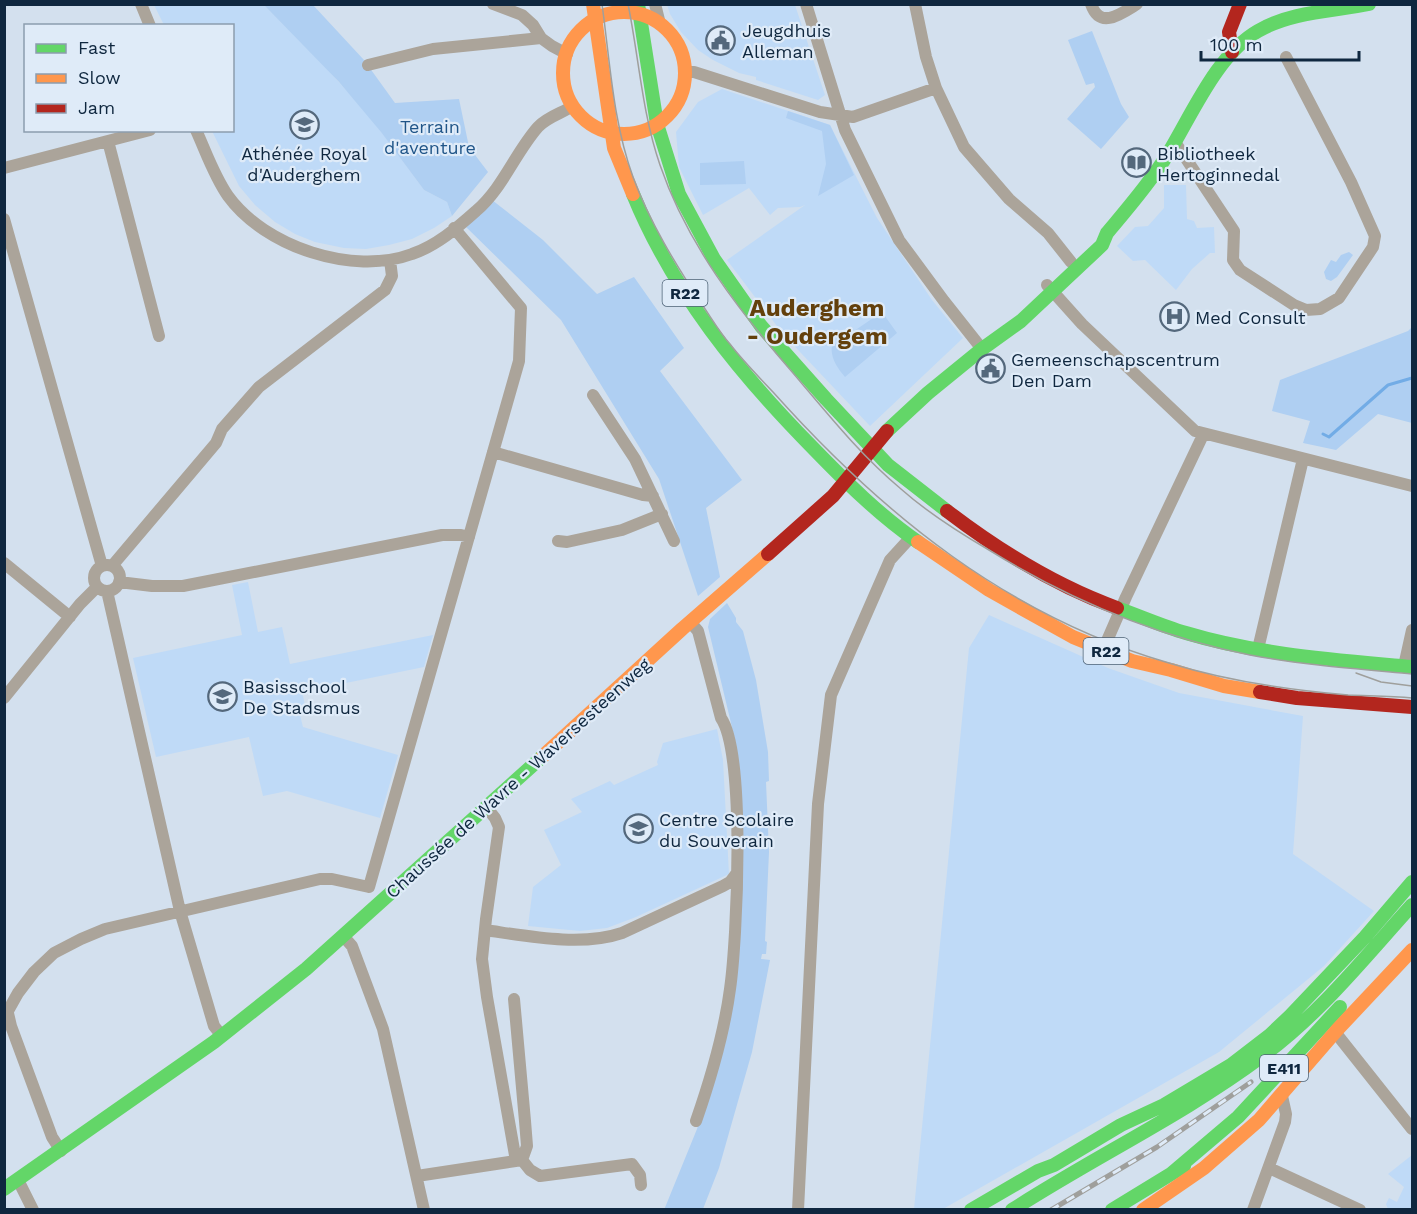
<svg xmlns="http://www.w3.org/2000/svg" width="1417" height="1214" viewBox="0 0 1417 1214" font-family="'Work Sans',sans-serif">
<style>
.built{fill:#bfdaf7}
.green{fill:#afcff2}
.lines{fill:none;stroke-linecap:round;stroke-linejoin:round}
.stream{stroke:#72ace6;stroke-width:3}
.street{stroke:#aba49a;stroke-width:12}
.fast{stroke:#63d668;stroke-width:14}
.slow{stroke:#ff974d;stroke-width:14}
.jam{stroke:#b3261e;stroke-width:14}
.tram{stroke:#9f9f9c;stroke-width:1.5}
.rail-casing{stroke:#9f9f9c;stroke-width:5}
.rail{stroke:#dfebf8;stroke-width:3;stroke-dasharray:9;stroke-linecap:butt}
.labels{text-anchor:middle;dominant-baseline:central;stroke-width:4.5;stroke-linejoin:round;paint-order:stroke}
.shield{fill:#dfebf8;stroke:#4d6276;stroke-width:1.5}
.shield-label{font-size:16px;font-weight:bold;fill:#0f273f}
.poi-label{font-size:18px;fill:#0f273f;stroke:#dfebf8;text-anchor:start}
.park-label{font-size:18px;fill:#205588;stroke:#dfebf8}
.street-label{font-size:18px;fill:#0f273f;stroke:#dfebf8}
.district-label{font-size:24px;font-weight:bold;fill:#63400c;stroke:#dfebf8}
</style>
<rect width="100%" height="100%" fill="#d3e0ee"/>
<path class="built" d="M154 5H264L327 69 371 118 424 190 447 202 452 216 434 228 412 239 389 245 366 249 344 248 315 242 295 234 275 222 255 205 239 186 212 131 232 130V26L164 25Z
M667 5H795L825 95 818 100 756 80V77L739 73 713 60 698 50 681 32 670 14Z
M722 89 830 125 877 218 932 300 963 338 870 426 783 334 727 260 805 205 800 207 778 208 770 215 749 188 703 215 679 167 676 132 698 102Z
M1164 185H1186L1187 219 1194 221 1197 228 1214 227 1215 253H1210L1192 269 1176 290 1145 260 1133 261 1117 246 1135 227 1148 226 1164 208Z
M248 582 258 632 282 627 290 664 433 635 424 667 302 692 306 709 299 711 303 727 398 755 380 818 287 791 263 796 249 737 156 757 133 658 242 635 232 585Z
M989 615 1108 668 1179 693 1303 716 1293 854 1374 911 1324 966 1219 1052 943 1209H914L969 648Z
M717 729 723 760 729 874 636 917 607 928 580 931 528 926 533 887 561 865 544 830 582 812 571 799 610 781 614 785 658 765 657 762 663 743Z
M1412 1155V1209H1388L1386 1204 1389 1198 1397 1202 1404 1187 1388 1174Z"/>
<path class="green" d="M264 5H313L364 60 395 103 459 99 469 147 488 172 452 216 447 202 424 190 381 132 339 82Z
M1092 31 1121 104 1129 117 1101 149 1067 119 1095 87 1094 83 1086 85 1068 40Z
M788 111 830 125 854 175 818 196 826 164 822 131 786 118Z
M744 161 746 184 700 185V163Z
M492 200 543 240 597 294 634 277 684 348 660 371 742 480 706 508 720 577 698 596 659 479 561 320 466 227Z
M1349 252 1353 255 1337 277 1331 281 1326 279 1324 272 1331 260 1336 262 1341 255Z
M882 312 897 333 845 377C837 368 830 357 832 346Z
M1412 327V423L1378 414 1336 450 1303 443 1310 421 1272 411 1280 380 1408 331Z
M727 603 736 618V622L743 631 756 680 768 752 769 781 766 782 769 852 765 941 767 942 766 954H762L761 959 770 960 752 1052 719 1168 703 1209 664 1210 697 1129 711 1087 729 1009 740 795 736 744 708 627 710 619Z"/>
<g class="lines">
<path class="stream" d="M1323 434 1329 437 1388 385 1412 378"/>
<path class="street" d="M141 4 150 26
M493 4 522 15 533 25 541 38 552 46 567 54
M655 4 660 24
M806 4 845 130 899 240 944 301 982 349
M915 4 926 57 936 88 964 147 1009 199 1048 233 1071 262
M1091 4C1100 30 1121 14 1137 4
M368 65 433 49 541 38
M685 72H694L820 112 853 117 936 88
M196 130C206 152 214 176 228 196 265 247 353 276 412 254 436 246 457 228 476 211 503 188 515 153 538 127 547 117 562 113 573 106
M108 141 159 336
M1175 142 1234 231 1233 260 1240 270 1294 305 1306 310 1320 309 1339 298 1373 247 1375 236 1351 182 1286 57
M4 168 150 130
M4 219 102 566
M1047 285 1082 324 1195 431 1412 486
M593 395 635 459 674 541
M493 452 643 495 653 496
M558 541 567 542 622 530 662 514
M4 563 70 617
M94 578a13 13 0 1 1 26 0a13 13 0 1 1-26 0Z
M112 566 216 443 222 429 259 387 385 290 392 276 390 260
M119 582 152 586H183L442 535H461L469 537
M107 591 180 911 214 1026 222 1036
M691 623 698 631 721 718C746 754 737 940 730 989 724 1034 711 1078 696 1121
M1258 649 1303 459
M1103 650 1126 597 1203 435
M1404 666 1412 630
M4 698 80 604 97 587
M487 808 495 818 499 827 486 919 482 959 487 997 516 1161
M369 887 519 361 521 308 454 228
M485 930C527 936 581 947 622 933L723 886 730 882 736 874
M344 937 352 946 383 1029 424 1210
M7 1009 11 1026 52 1137 61 1151
M4 1018 18 993 34 972 54 953 81 939 105 929 320 879H332L369 887
M1335 1032 1412 1129
M522 1160 530 1170 540 1176 632 1164 640 1175 641 1185
M1269 1168 1360 1210
M417 1176 522 1160 527 1146 525 1121 514 999
M18 1180 33 1210
M798 1210 818 804 831 695 890 560 911 537
M1253 1210 1285 1122 1286 1114 1282 1096"/>
<path class="fast" d="M638 4 657 124 679 194 714 259 761 326 826 399 888 465 947 511
M633 194C673 292 740 374 813 448 846 482 879 515 918 542
M887 431 928 393 982 349 1021 321 1102 245 1107 233C1128 208 1149 184 1166 157 1191 117 1216 55 1258 31 1290 12 1333 11 1369 4
M1117 608C1140 616 1162 626 1186 633 1259 655 1337 660 1412 667
M1172 1173 1238 1117 1340 1007
M4 1189 214 1042 306 969 543 756
M971 1210 1038 1171 1054 1165 1121 1125 1164 1105 1231 1065 1270 1035 1290 1016 1365 937 1412 882
M1012 1210C1094 1157 1183 1115 1261 1057 1319 1015 1364 958 1412 905
M1112 1210 1184 1166"/>
<path class="slow" d="M593 4 614 148 633 194
M563 73a61 61 0 1 1 122 0a61 61 0 1 1-122 0Z
M918 542 989 590 1073 637 1132 661 1171 670 1224 686 1260 692
M543 756 682 629 768 554
M1143 1210 1204 1168 1259 1120 1337 1030 1412 950"/>
<path class="jam" d="M1232 52 1229 32 1240 4
M947 511C998 550 1056 586 1117 608
M768 554 833 496 887 431
M1260 692 1297 698 1412 707"/>
<path class="tram" d="M602 4C610 62 613 122 633 177 650 223 676 265 703 306 712 319 720 333 730 344 743 361 758 376 773 392 883 515 1008 616 1169 663 1227 681 1288 690 1348 695 1370 696 1391 696 1412 698
M628 4C639 58 642 113 660 165 687 244 739 311 793 373 827 413 860 455 901 489 928 513 958 532 989 550 1070 600 1156 636 1250 655 1303 665 1358 669 1412 674
M1356 673 1381 682 1412 686"/>
<defs>
<path id="rail" d="M1051 1210 1157 1147 1251 1082"/>
</defs>
<use href="#rail" class="rail-casing"/>
<use href="#rail" class="rail"/>
</g>
<defs>
<symbol id="civic-ring" viewBox="-11 -11 22 22"><circle r="9.5" fill="#dfebf8" stroke="#54687c" stroke-width="1.5"/><path d="M-.6-6.5H3V-4.5H.6V-3L4-1V1h2V6H-6V1h2V-1L-.6-3ZM-1.2 2.5V6h2.4V2.5Z" fill="#54687c"/></symbol>
<symbol id="school-ring" viewBox="-11 -11 22 22"><circle r="9.5" fill="#dfebf8" stroke="#54687c" stroke-width="1.5"/><path d="M0-5L7-2L0 1L-7-2ZM-4 1L0 2.5L4 1V4Q0 6-4 4Z" fill="#54687c"/></symbol>
<symbol id="library-ring" viewBox="-11 -11 22 22"><circle r="9.5" fill="#dfebf8" stroke="#54687c" stroke-width="1.5"/><path d="M-6-4Q-3-5.5-.7-3.5V5Q-3 3-6 4ZM6-4Q3-5.5 .7-3.5V5Q3 3 6 4Z" fill="#54687c"/></symbol>
<symbol id="hospital-ring" viewBox="-11 -11 22 22"><circle r="9.5" fill="#dfebf8" stroke="#54687c" stroke-width="1.5"/><path d="M-5-5h3v3.5h4V-5h3V5h-3V1.5h-4V5h-3Z" fill="#54687c"/></symbol>
</defs>
<g fill-rule="evenodd">
<use href="#civic-ring" x="704" y="24" width="33" height="33"/>
<use href="#school-ring" x="288" y="108" width="33" height="33"/>
<use href="#library-ring" x="1120" y="146" width="33" height="33"/>
<use href="#hospital-ring" x="1158" y="300" width="33" height="33"/>
<use href="#civic-ring" x="974" y="352" width="33" height="33"/>
<use href="#school-ring" x="206" y="680" width="33" height="33"/>
<use href="#school-ring" x="622" y="812" width="33" height="33"/>
</g>
<g class="labels">
<g class="shield">
<rect x="662.5" y="280" width="45" height="26" rx="4.5"/>
<rect x="1083.5" y="638" width="45" height="26" rx="4.5"/>
<rect x="1260" y="1055" width="48" height="26" rx="4.5"/>
</g>
<g class="shield-label">
<text x="685" y="293">R22</text>
<text x="1106" y="651">R22</text>
<text x="1284" y="1068">E411</text>
</g>
<g class="poi-label">
<text x="742" y="30">Jeugdhuis<tspan x="742" dy="21">Alleman</tspan></text>
<text x="304" y="153" text-anchor="middle">Athénée Royal<tspan x="304" dy="21">d'Auderghem</tspan></text>
<text x="1157" y="153">Bibliotheek<tspan x="1157" dy="21">Hertoginnedal</tspan></text>
<text x="1195" y="317">Med Consult</text>
<text x="1011" y="359">Gemeenschapscentrum<tspan x="1011" dy="21">Den Dam</tspan></text>
<text x="243" y="686">Basisschool<tspan x="243" dy="21">De Stadsmus</tspan></text>
<text x="659" y="819">Centre Scolaire<tspan x="659" dy="21">du Souverain</tspan></text>
</g>
<g class="park-label">
<text x="430" y="126">Terrain<tspan x="430" dy="21">d'aventure</tspan></text>
</g>
<g class="street-label">
<text transform="translate(518 778) rotate(-42)">Chaussée de Wavre - Waversesteenweg</text>
</g>
<g class="district-label">
<text x="817" y="308">Auderghem<tspan x="817" dy="28">- Oudergem</tspan></text>
</g>
</g>
<rect width="1417" height="1214" fill="none" stroke="#0f273f" stroke-width="12"/>
<rect x="24" y="24" width="210" height="108" fill="#dfebf8" stroke="#8c9dae" stroke-width="1.5"/>
<rect x="36" y="44" width="30" height="9" fill="#63d668" stroke="#8c9dae" stroke-width="1.5"/>
<text x="78" y="54" font-size="18" fill="#0f273f">Fast</text>
<rect x="36" y="74" width="30" height="9" fill="#ff974d" stroke="#8c9dae" stroke-width="1.5"/>
<text x="78" y="84" font-size="18" fill="#0f273f">Slow</text>
<rect x="36" y="104" width="30" height="9" fill="#b3261e" stroke="#8c9dae" stroke-width="1.5"/>
<text x="78" y="114" font-size="18" fill="#0f273f">Jam</text>
<path d="M1201 51v9h158v-9" fill="none" stroke="#0f273f" stroke-width="3"/>
<text x="1210" y="51" font-size="18" fill="#0f273f" stroke="#dfebf8" stroke-width="4.5" paint-order="stroke">100 m</text>
</svg>
